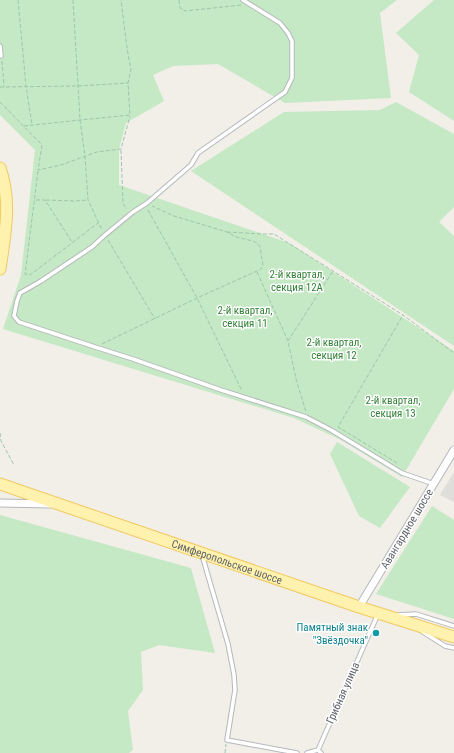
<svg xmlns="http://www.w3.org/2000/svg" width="454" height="753" viewBox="0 0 454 753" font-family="'Roboto Condensed',sans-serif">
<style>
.industrial{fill:#e0deda}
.green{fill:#c5e8c5}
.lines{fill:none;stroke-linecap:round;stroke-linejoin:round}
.lane-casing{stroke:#b5b8bc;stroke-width:5.5}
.street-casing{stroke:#b5b8bc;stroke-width:9}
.primary-casing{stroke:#f2c960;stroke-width:13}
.path{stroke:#9cc7a9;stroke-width:1;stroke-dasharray:4 2;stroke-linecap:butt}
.lane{stroke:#fff;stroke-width:3.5}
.street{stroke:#fff;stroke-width:7}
.primary{stroke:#fff2af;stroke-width:11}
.culture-dot{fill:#0f9aa8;stroke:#fff;stroke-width:1.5}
.labels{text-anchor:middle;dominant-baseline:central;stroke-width:3;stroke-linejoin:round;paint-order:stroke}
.park-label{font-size:11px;fill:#348238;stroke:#fff}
.street-label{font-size:11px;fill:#5f6368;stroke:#fff}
.culture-label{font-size:11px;fill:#0d838f;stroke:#fff;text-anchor:end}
</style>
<rect width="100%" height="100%" fill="#f1efe8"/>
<path class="industrial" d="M454 472V502L440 495Z"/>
<path class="green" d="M0 0H397L380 13 391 98 285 103 218 64 173 66 153 75 164 101 126 123 119 149V185L289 243 454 351V389L402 477 341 440 294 418 3 329 21 275 35 150 0 115Z
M434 0H454V121L409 92 419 55 396 33Z
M396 102 454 134V207L439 222 454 236V346L191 171 284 112 380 110Z
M337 442 410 487 380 528 359 516 330 454Z
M432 506 454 520V619L376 594Z
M0 515 191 568 215 653 159 645 141 652 143 690 128 711 133 750 129 753H0Z"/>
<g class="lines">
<defs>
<path id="lane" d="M243 0 280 23 288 33 292 41V78L285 92 198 153 191 165 147 203 133 212 105 235 92 247 41 281 20 293 17 301 14 316 19 322 95 347 133 359 221 390 306 417 331 430 402 473 434 484
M0 46 1 56
M202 555 228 644 234 675 235 690 227 740 297 753
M397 615 416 614 454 626
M423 632 445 646 454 648
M318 750 378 614
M307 753 318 750 321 753"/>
<path id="street" d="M0 503 50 504
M359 607 454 450"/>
<g id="primary">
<path d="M0 168C12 202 5 234 0 269"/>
<path id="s1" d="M0 484 359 607 454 637"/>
</g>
</defs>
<use href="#lane" class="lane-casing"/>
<use href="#street" class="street-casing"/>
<use href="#primary" class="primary-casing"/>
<path class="path" d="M18 0 26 86 32 125
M73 0 80 120 85 157 88 200 102 230
M179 0 180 8 185 11 241 5
M2 61 4 86
M0 87 78 86 128 83
M0 102 42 145 38 170 61 165 97 152 121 149 130 116
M24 126 80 120 130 115 128 83 131 70 127 48 121 0
M121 150 123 204 127 209
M38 171 25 274 30 275 98 223
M36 200H45L72 242
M46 200 74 201 88 200
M148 210 197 298 242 391
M227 232 263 234H274L403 315 454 353
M108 240 155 319
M257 272 288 341 296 379 306 412
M288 341 333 271
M102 344 197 298 257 271 261 269 263 265 260 247 257 243 253 241 236 237 227 232 174 216 152 206
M0 433 1 441 14 465
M397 463 338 427 403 315
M225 753 226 744"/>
<use href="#lane" class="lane"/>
<use href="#street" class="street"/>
<use href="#primary" class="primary"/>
</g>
<circle class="culture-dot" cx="376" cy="633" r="4"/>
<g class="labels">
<g class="park-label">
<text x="297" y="274">2-й квартал,<tspan x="297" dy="13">секция 12А</tspan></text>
<text x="245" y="310">2-й квартал,<tspan x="245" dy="13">секция 11</tspan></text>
<text x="334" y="342">2-й квартал,<tspan x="334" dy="13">секция 12</tspan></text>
<text x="393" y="400">2-й квартал,<tspan x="393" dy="13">секция 13</tspan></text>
</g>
<g class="street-label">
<text transform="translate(407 529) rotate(-59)">Авангардное шоссе</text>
<text stroke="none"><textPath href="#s1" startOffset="240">Симферопольское шоссе</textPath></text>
<text transform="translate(343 693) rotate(-66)">Грибная улица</text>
</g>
<g class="culture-label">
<text x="368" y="627">Памятный знак<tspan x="368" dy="13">"Звёздочка"</tspan></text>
</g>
</g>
</svg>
